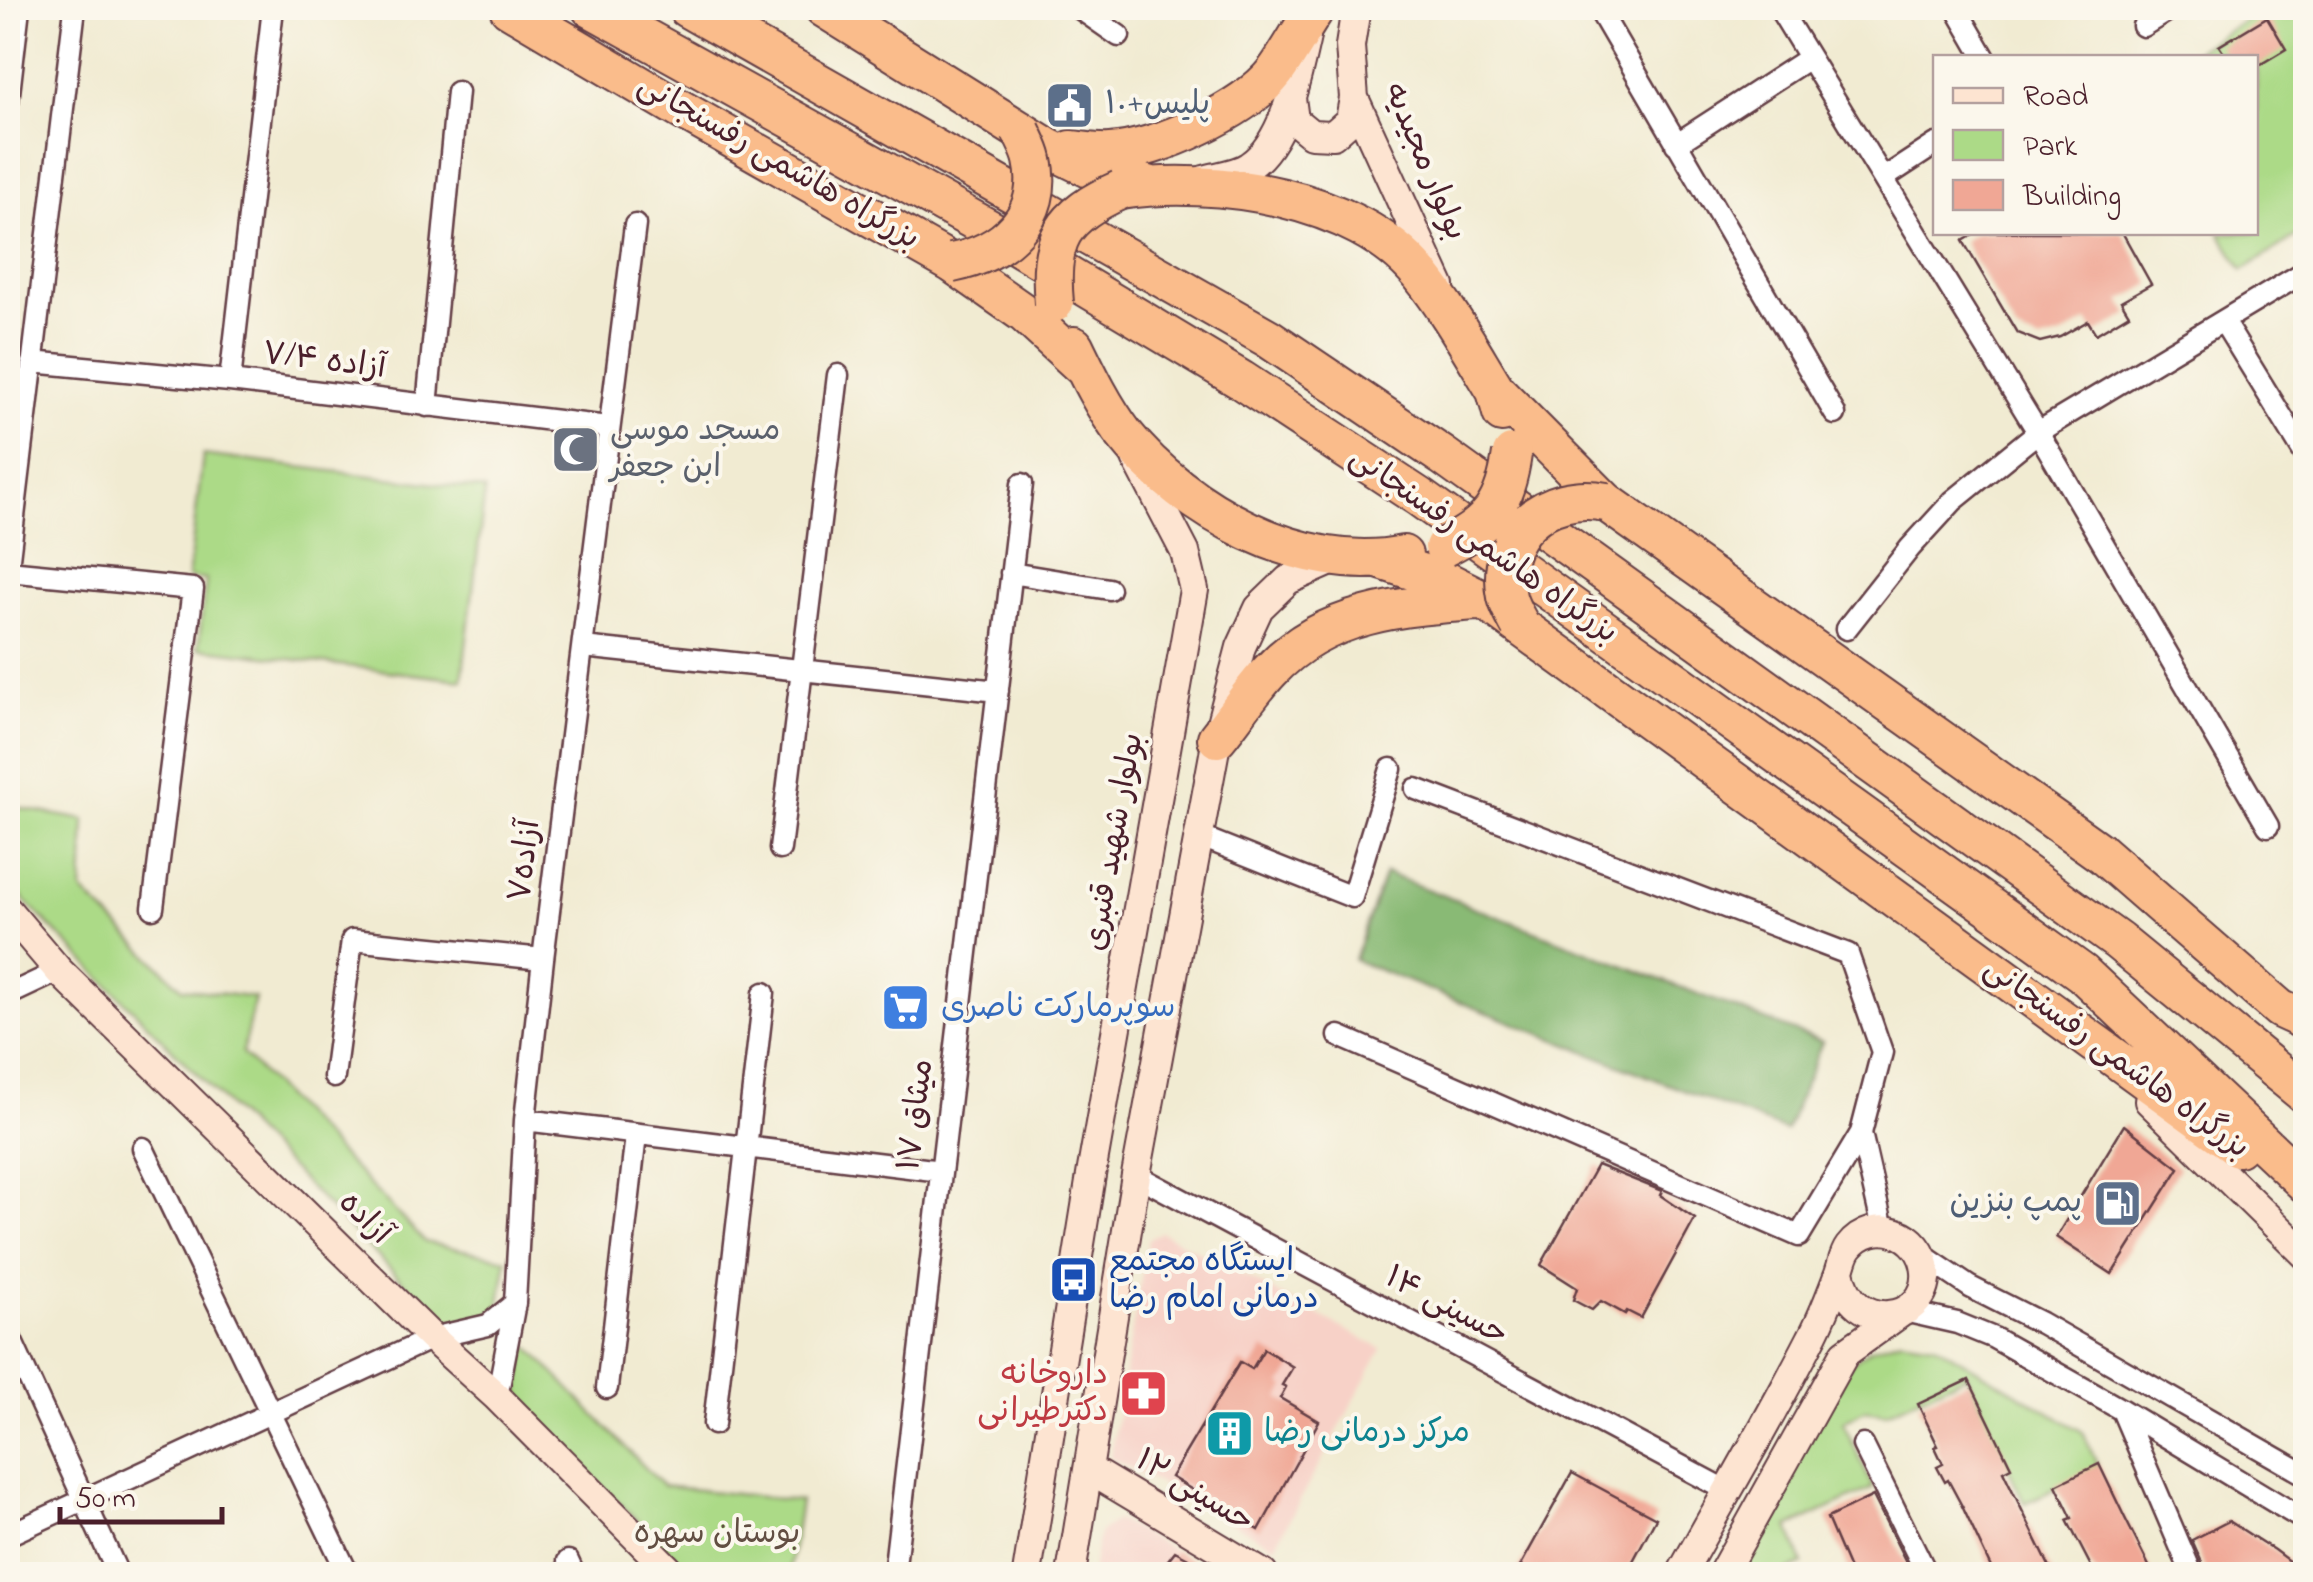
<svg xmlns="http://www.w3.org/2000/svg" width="2313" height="1582" viewBox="0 0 2313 1582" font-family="'Indie Flower','Playpen Sans Arabic',sans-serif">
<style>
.built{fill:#f7d1c7}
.green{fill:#acda87;stroke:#7b7c59;stroke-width:2.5}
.forest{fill:#89ba74;stroke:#6a6c50;stroke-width:2.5}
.building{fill:#f0a795}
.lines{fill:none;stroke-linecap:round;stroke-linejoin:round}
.street-casing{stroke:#633e44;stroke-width:25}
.secondary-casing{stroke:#633e44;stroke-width:32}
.highway-casing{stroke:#633e44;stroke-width:42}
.street{stroke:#fff;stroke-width:20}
.secondary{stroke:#fde4d1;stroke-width:28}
.highway{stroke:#fabc8b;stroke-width:38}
.highway-bridge-casing{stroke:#633e44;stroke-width:42;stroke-linecap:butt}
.highway-bridge{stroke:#fabc8b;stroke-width:38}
.labels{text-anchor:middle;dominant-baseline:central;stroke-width:8;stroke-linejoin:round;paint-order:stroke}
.service-label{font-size:32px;fill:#4e5e75;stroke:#fbf7ec;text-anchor:start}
.street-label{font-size:32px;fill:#4a1f2b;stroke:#fbf7ec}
.worship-label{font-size:32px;fill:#5b616d;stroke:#fbf7ec;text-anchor:start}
.shop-label{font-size:32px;fill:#366cbe;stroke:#fbf7ec;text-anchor:start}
.transit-label{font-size:32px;fill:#164399;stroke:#fbf7ec;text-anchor:start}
.health-label{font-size:32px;fill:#be3a42;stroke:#fbf7ec;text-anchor:end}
.culture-label{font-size:32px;fill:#0d838f;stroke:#fbf7ec;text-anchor:start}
.park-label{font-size:32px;fill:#624e42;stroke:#fbf7ec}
</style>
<rect width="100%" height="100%" fill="#fbf7ec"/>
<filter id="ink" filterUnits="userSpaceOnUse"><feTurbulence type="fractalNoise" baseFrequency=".01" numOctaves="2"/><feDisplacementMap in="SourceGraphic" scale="20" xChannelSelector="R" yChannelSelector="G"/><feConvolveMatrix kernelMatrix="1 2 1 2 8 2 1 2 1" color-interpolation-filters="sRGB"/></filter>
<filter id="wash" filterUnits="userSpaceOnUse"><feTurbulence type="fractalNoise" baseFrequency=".0048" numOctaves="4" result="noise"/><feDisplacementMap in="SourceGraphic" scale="40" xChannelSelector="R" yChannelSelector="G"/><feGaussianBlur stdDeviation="2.25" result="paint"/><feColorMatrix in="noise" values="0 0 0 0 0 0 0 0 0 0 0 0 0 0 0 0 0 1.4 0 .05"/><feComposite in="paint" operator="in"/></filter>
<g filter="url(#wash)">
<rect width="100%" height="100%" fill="#f1ebd2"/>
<path class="built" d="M1161 1232 1382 1349 1275 1546 1110 1457 1148 1239Z
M1117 1520 1218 1574H1091L1099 1533Z"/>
<path class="green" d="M2265 8H2305V231L2243 270 2220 233 2256 232V58H2184Z
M203 455 485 490 462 680 198 648 206 580 188 578Z
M8 806 85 820 82 891 182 988 255 998 242 1053 425 1242 507 1259 499 1308 477 1322 445 1324 19 895 8 859Z
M1900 1339 1934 1344 2083 1432 2099 1469 2024 1503 1967 1375 1886 1413 1864 1410 1843 1422 1873 1488 1789 1527 1803 1564 1781 1574H1732L1839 1372 1870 1349Z
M525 1343 663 1486 800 1501 789 1574H692L518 1404Z"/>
<path class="forest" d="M1385 873 1822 1042 1786 1131 1354 960Z"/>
<g id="blocks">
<path class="building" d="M2267 17 2286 49 2256 67V58H2227L2219 46Z
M1978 232H2122L2151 284 2121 301 2129 314 2096 334 2088 321 2060 337 2040 342 2017 333 1963 241Z
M2124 1125 2179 1168 2112 1274 2056 1237Z
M1597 1165 1662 1191 1660 1195 1695 1219 1641 1318 1627 1311 1625 1314 1601 1301 1592 1310 1573 1300 1577 1288 1541 1265Z
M1264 1349 1293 1367 1282 1385 1286 1387 1280 1398 1319 1421 1259 1530 1171 1477 1240 1362 1252 1369Z
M1969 1380 2011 1467 2003 1471 2053 1574H1994L1962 1506 1948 1480 1945 1482 1937 1467 1943 1464 1935 1447 1938 1446 1918 1404Z
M2099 1464 2125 1518 2153 1574H2095L2067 1520 2072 1518 2056 1485Z
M1572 1473 1656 1518 1626 1574H1516Z
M1873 1496 1912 1574H1851L1827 1518Z
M2229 1521 2274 1550 2306 1574H2207L2192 1540Z
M1175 1551 1219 1574H1157Z"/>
</g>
</g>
<g filter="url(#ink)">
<use href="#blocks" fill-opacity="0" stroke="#633e44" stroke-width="2.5"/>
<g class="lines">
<defs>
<path id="street" d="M1079 8 1119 36
M1598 8 1835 414
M1779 8 2038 432 2268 826
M1956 8 1985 58
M2143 26 2172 8
M8 102 19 8
M1676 144 1809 58
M1884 178 1936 144
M2223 321 2306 456
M32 362 230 381 608 427
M230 381 273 8
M427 406 457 92
M8 567 75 8
M8 571 193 589 153 908
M1011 573 1109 589
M1846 629 1910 548 1953 501 2038 432 2306 271
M583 647 998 691
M1416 789 1848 954 1882 1052 1861 1133 1883 1229
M1199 836 1352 897 1391 769
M780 849 838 375
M8 995 59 971
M1339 1036 1799 1236 1861 1133
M334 1077 352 940 543 959
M525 1120 941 1171
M143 1148 348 1574
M1136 1175 1728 1491
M1924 1256 1970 1287 2041 1323 2306 1475
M1904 1311 1957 1323 1994 1338 2122 1410 2306 1521
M8 1333 118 1574
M607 1388 636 1135
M497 1397 515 1303 525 1120 543 959 635 225
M2122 1410 2192 1574
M714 1424 764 993
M1863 1445 1927 1574
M8 1535 432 1338 488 1325 515 1303
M568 1561 574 1574
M894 1574 1022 484"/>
<path id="secondary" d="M1356 8 1350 46 1354 98 1440 286
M1291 98 1294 120 1311 134 1333 135 1350 120 1354 98
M1204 180C1217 176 1238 174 1249 166 1285 142 1297 76 1306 37
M8 911 59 971 432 1338 497 1397 673 1574
M2149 1101 2306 1255
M1088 1469 1263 1574
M1027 1574 1092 1169 1194 590 1185 552 1136 458
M1071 1574 1136 1175 1217 738 1241 647 1259 608 1288 580 1340 557
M1681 1574C1724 1496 1770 1419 1811 1339 1822 1319 1830 1297 1838 1276 1842 1266 1843 1255 1849 1247 1874 1215 1923 1232 1926 1272 1930 1322 1852 1337 1840 1271
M1722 1574 1845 1353 1902 1312"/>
<path id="highway" d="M509 8 680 109 952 263 1025 314 1085 369
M591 8 993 231 1241 380 1419 497 2082 973 2306 1184
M687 8 1268 338 1443 456 2118 941 2306 1095
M824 8 1048 148 1097 172 1148 185
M1071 150C1083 151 1097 154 1110 153 1158 150 1246 110 1275 72 1289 53 1300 32 1313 12
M1120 190C1214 176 1356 196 1420 274 1449 310 1472 352 1496 391L1502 413
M1074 346C1088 375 1104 408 1124 434 1184 510 1304 576 1403 555
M1496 391 1606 502 2102 854 2280 1009 2306 1021
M1381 560 1448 582 1484 600 2238 1147
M1217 738C1235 716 1251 691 1270 671 1325 611 1404 606 1479 601"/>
</defs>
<use href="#street" class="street-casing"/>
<use href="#secondary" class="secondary-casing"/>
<use href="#highway" class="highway-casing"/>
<use href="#street" class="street"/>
<use href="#secondary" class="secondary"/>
<use href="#highway" class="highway"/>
<defs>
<path id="highway-bridge" d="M952 263C1003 253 1046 217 1033 160 1031 150 1025 140 1021 131
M1054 303C1048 240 1061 216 1120 190
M1444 547C1490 525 1505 504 1512 454
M1520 625C1515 616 1509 606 1507 597 1494 534 1546 490 1606 502"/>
</defs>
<use href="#highway-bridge" class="highway-bridge-casing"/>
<use href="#highway-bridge" class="highway-bridge"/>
</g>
</g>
<defs>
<symbol id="civic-square" viewBox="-11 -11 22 22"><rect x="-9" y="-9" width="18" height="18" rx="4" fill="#5c6f8a" stroke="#fbf7ec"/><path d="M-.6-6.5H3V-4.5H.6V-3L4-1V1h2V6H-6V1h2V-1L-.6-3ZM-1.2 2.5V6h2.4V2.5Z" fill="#fff"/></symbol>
<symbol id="mosque-square" viewBox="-11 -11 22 22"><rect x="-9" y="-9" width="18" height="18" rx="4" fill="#6b7280" stroke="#fbf7ec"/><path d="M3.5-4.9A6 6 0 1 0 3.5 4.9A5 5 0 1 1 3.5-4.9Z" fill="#fff"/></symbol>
<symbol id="supermarket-square" viewBox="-11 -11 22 22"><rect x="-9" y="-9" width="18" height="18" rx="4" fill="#3f7fe0" stroke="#fbf7ec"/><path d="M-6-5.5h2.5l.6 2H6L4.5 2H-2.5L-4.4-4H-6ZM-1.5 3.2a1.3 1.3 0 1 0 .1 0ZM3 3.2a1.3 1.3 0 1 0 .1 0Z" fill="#fff"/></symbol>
<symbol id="fuel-square" viewBox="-11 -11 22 22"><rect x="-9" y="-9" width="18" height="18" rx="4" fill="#5c6f8a" stroke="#fbf7ec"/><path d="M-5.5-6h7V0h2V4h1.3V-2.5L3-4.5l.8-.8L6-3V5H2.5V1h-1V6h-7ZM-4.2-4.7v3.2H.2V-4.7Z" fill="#fff"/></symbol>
<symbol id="bus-square" viewBox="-11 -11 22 22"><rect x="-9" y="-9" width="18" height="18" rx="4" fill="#1a4fb4" stroke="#fbf7ec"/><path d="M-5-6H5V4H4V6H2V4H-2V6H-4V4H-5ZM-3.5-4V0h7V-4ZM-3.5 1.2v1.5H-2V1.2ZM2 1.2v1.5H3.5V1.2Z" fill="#fff"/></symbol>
<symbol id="pharmacy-square" viewBox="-11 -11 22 22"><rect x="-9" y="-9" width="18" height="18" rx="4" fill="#e0444e" stroke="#fbf7ec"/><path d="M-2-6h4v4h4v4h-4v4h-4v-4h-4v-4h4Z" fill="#fff"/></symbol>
<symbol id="building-square" viewBox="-11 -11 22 22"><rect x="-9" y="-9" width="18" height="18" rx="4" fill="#0f9aa8" stroke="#fbf7ec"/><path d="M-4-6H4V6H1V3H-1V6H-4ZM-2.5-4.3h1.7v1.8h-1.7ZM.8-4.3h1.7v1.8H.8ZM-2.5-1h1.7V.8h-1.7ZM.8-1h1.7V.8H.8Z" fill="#fff"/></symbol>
</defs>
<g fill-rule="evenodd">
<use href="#civic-square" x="1042" y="78" width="55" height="55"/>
<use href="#mosque-square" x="548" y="422" width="55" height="55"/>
<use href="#supermarket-square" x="878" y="980" width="55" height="55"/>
<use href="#fuel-square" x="2090" y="1176" width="55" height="55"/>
<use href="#bus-square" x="1046" y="1252" width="55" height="55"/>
<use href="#pharmacy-square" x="1116" y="1366" width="55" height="55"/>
<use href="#building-square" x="1202" y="1406" width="55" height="55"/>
</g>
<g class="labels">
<g class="service-label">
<text x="1105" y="105">پلیس+۱۰</text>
<text x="2082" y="1203" text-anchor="end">پمپ بنزین</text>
</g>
<g class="street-label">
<text transform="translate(1424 162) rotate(67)">بولوار مجیدیه</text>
<text transform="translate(778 163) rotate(30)">بزرگراه هاشمی رفسنجانی</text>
<text transform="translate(324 362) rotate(7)">آزاده ۷/۴</text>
<text transform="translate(1483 546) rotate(35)">بزرگراه هاشمی رفسنجانی</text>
<text transform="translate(1115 842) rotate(-80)">بولوار شهید قنبری</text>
<text transform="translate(526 861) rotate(-83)">آزاده۷</text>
<text transform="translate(2116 1059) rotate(36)">بزرگراه هاشمی رفسنجانی</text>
<text transform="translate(917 1115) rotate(-83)">میثاق ۱۷</text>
<text transform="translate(364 1219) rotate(45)">آزاده</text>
<text transform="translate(1446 1307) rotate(28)">حسینی ۱۴</text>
<text transform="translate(1194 1492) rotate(31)">حسینی ۱۲</text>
</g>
<g class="worship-label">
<text x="610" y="431">مسجد موسی<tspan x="610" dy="37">ابن جعفر</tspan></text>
</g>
<g class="shop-label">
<text x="941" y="1008">سوپرمارکت ناصری</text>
</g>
<g class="transit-label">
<text x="1109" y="1262">ایستگاه مجتمع<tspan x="1109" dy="37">درمانی امام رضا</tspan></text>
</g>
<g class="health-label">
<text x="1108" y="1375">داروخانه<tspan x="1108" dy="37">دکترطیرانی</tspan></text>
</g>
<g class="culture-label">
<text x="1264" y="1433">مرکز درمانی رضا</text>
</g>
<g class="park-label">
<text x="717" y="1534">بوستان سهره</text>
</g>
</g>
<rect width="2313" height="1582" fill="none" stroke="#fbf7ec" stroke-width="40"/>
<rect x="1933" y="55" width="325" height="180" fill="#fbf7ec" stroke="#b4a19f" stroke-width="2.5"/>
<rect x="1953" y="88" width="50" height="15" fill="#fde4d1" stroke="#b4a19f" stroke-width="2.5"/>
<text x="2023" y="105" font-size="30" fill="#4a1f2b">Road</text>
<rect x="1953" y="130" width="50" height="30" fill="#acda87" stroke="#b4a19f" stroke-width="2.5"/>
<text x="2023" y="155" font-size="30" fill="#4a1f2b">Park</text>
<rect x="1953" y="180" width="50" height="30" fill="#f0a795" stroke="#b4a19f" stroke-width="2.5"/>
<text x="2023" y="205" font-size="30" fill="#4a1f2b">Building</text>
<path d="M60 1507v15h162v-15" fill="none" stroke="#4a1f2b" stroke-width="5"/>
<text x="75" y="1507" font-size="30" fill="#4a1f2b" stroke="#fbf7ec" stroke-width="8" paint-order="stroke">50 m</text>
</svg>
